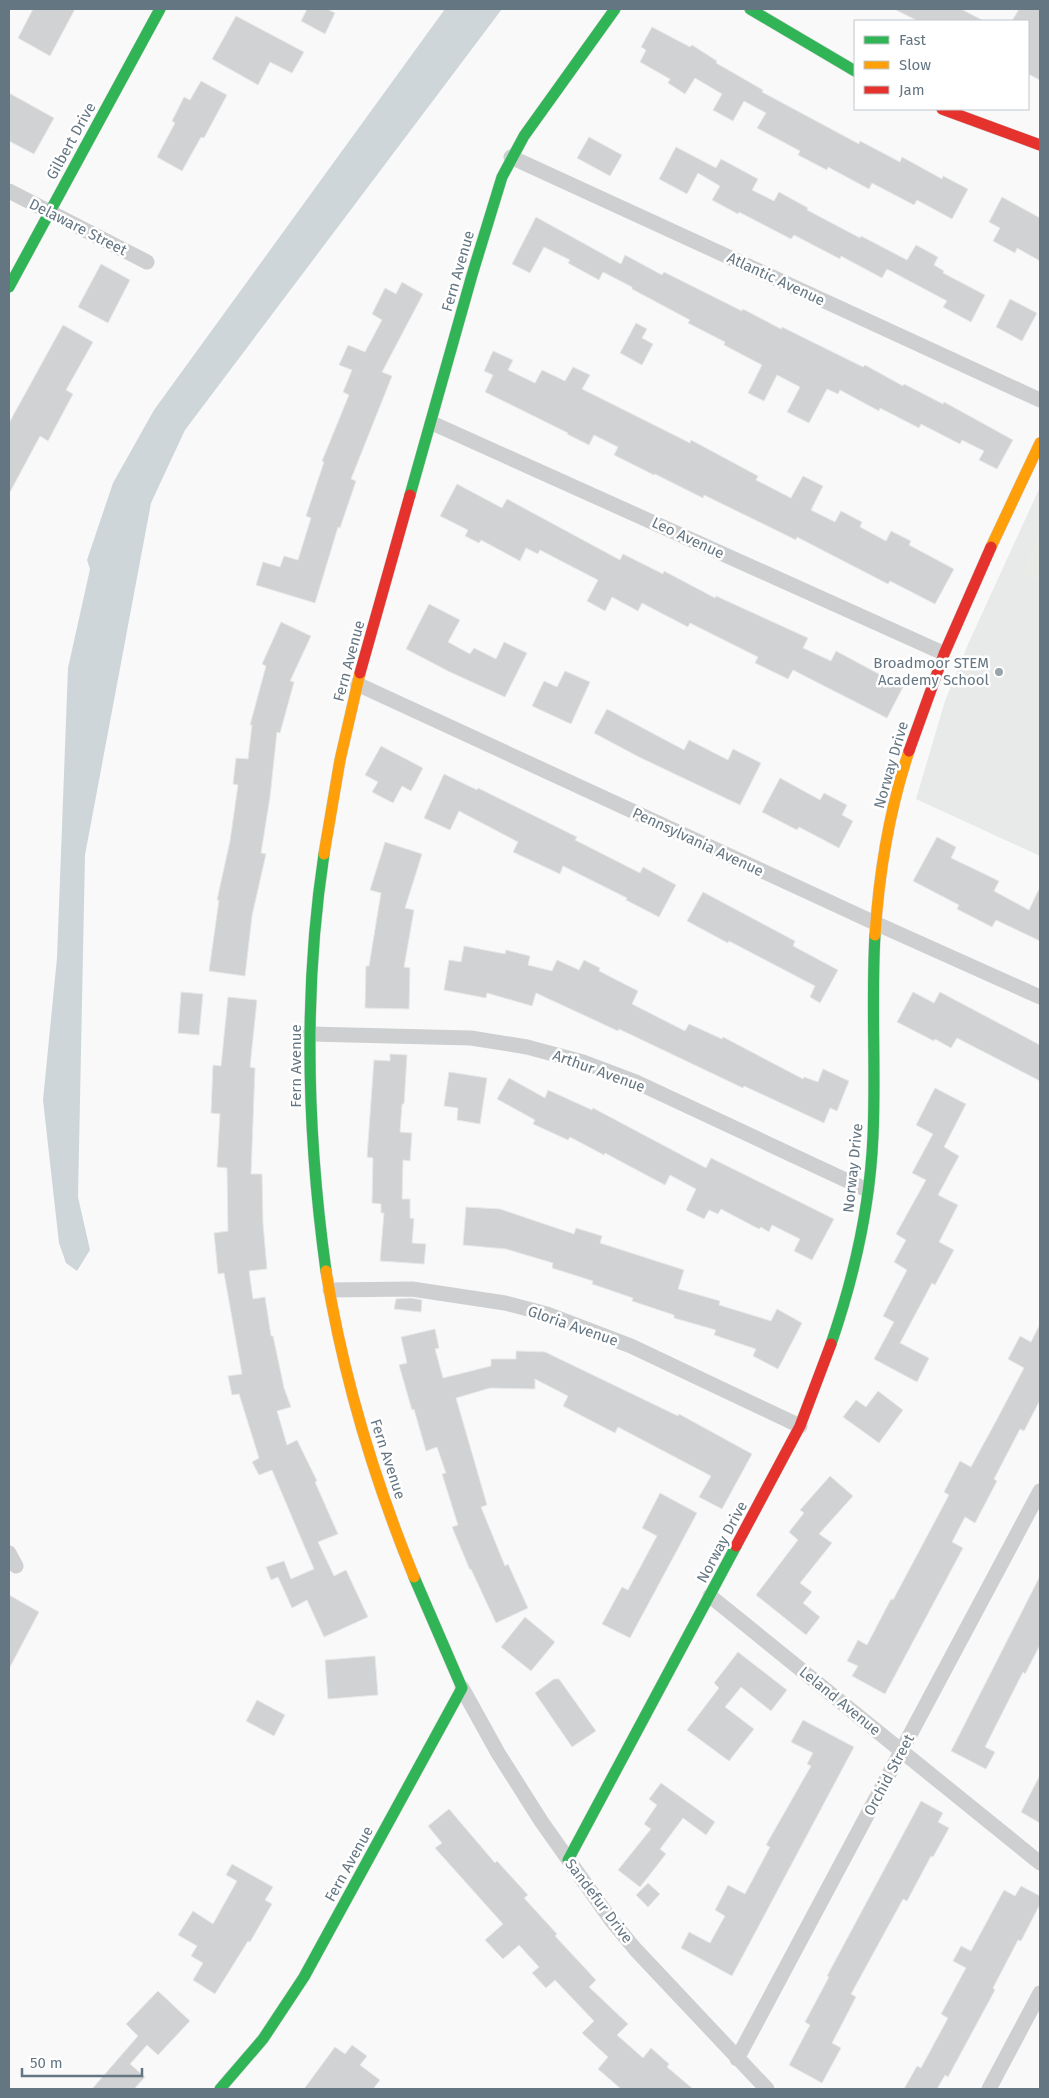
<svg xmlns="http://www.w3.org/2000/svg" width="1049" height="2098" viewBox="0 0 1049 2098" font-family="'Fira Sans',sans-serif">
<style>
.built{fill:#e8e9e9}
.green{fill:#e8ebe6}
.water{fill:#ced6d9}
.building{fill:#d0d2d3;stroke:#e8e8e8}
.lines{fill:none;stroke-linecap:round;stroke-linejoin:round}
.fast-casing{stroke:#d5d6d7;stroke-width:12}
.slow-casing{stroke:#d5d6d7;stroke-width:12}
.jam-casing{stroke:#d5d6d7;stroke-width:12}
.street{stroke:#cecfd0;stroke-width:15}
.fast{stroke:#30b455;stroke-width:11}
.slow{stroke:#ff9f0a;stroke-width:11}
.jam{stroke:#e5322d;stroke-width:11}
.poi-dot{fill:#99a4ac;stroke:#fff;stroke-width:2}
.labels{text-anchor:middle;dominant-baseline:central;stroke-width:5;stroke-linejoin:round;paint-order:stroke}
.street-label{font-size:15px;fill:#657683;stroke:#fff}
.poi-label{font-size:15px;fill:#657683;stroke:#fff;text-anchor:end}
</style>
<rect width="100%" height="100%" fill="#f9f9f9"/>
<path class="built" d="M1040 487V856L916 799 945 701 969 642Z"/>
<path class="green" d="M1040 534V581L1022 573Z"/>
<path class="water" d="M445 9H502L185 430 151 503 85 855 78 1197 90 1250 77 1271 66 1263 59 1243 43 1100 57 958 68 668 90 569 87 560 113 483 154 410Z"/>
<path class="building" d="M33 9H75L50 56 18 38Z
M307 9H327L335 13 325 34 301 21Z
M894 9H961L984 21H918Z
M1019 9H1040V80L1028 74V21H1012Z
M236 16 304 52 292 73 270 62 258 85 212 59Z
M652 27 690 47 692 45 717 61 716 63 763 90 762 92 859 144 860 141 900 162 902 157 942 179 943 176 968 189 952 219 917 200 914 205 872 183 869 189 828 167 827 170 798 155 800 151 757 128 766 113 744 101 733 121 713 110 722 94 695 78 685 94 668 83 670 79 640 62 646 50 641 47Z
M201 81 227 95 204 138 201 137 182 171 157 157 175 123 172 121 184 97 190 100Z
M9 93 54 118 34 154 9 141Z
M589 137 622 155 610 176 577 158Z
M676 147 716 168 721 159 758 179 752 190 774 201 779 192 808 208 807 210 860 238 861 236 907 260 916 245 938 257 934 265 944 271 943 273 985 295 971 322 943 307 947 301 887 269 882 278 841 256 840 259 794 235 791 239 739 212 738 214 712 200 720 186 698 173 687 194 659 179Z
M1002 197 1040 218V261L1017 248 1015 253 993 241 1000 228 989 222Z
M536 217 621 264 625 255 662 275 664 272 742 311 743 309 781 329 782 327 863 367 865 365 903 386 904 384 943 404 944 402 1013 440 997 469 979 460 984 451 962 440 960 444 921 424 919 428 880 408 879 411 840 390 838 394 827 389 809 423 787 412 800 387 777 375 764 401 748 393 762 365 724 345 725 342 688 323 690 320 632 289V287L603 272 599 280 568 263 570 260 544 247 530 273 512 264Z
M101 264 130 280 108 323 78 307Z
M402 282 423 294 382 372 392 376 351 479 356 481 340 528 338 527 315 603 256 585 263 562 280 567 284 556 298 560 311 518 306 516 324 462 322 461 349 395 343 392 352 370 339 365 348 345 365 352 382 320 372 314 385 288 396 294Z
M1010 299 1037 313 1022 341 996 327Z
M636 323 647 329 642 338 653 344 642 365 620 353Z
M63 325 93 342 66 390 73 394 48 441 40 436 9 494V423Z
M493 351 513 360 508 370 535 383 542 370 565 381 573 367 590 375 582 389 690 443 691 440 758 476 756 480 791 498 803 476 823 486 811 510 835 522 841 511 862 522 860 527 886 541 891 531 911 541 909 545 954 569 935 604 890 581 888 584 797 537 796 540 704 495 703 498 655 474 654 475 614 455 618 447 594 435 589 445 567 434 568 433 485 392 493 375 484 371Z
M457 484 502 508 507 499 620 560 623 554 663 574 664 571 715 598 716 596 808 638 803 648 831 661 836 651 903 687 887 718 793 670 788 679 755 663 758 657 690 623 688 627 642 603 638 611 612 597 605 611 587 601 598 580 540 550 538 554 526 548 520 561 481 540 479 543 465 536 468 530 440 516Z
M429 604 460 620 448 642 470 654 474 648 496 659 504 642 527 653 505 697 450 672 406 649Z
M281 622 311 636 290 681 294 682 280 733 277 732 270 797 261 853 266 854 252 916 245 976 209 971 219 900H217L230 841 238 785 233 784 236 758 248 759 252 725H250L266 666 262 664Z
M565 671 590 682 571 724 532 706 544 681 557 687Z
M607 709 684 750 689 740 728 760 733 749 761 763 740 805 639 757 594 733Z
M381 746 423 768 411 791 402 786 393 803 372 792 378 782 365 775Z
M444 774 477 790 478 788 577 837 575 840 640 873 643 867 676 885 659 917 626 900 627 898 563 866 560 874 513 852 518 842 459 811 450 830 424 818Z
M780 778 820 800 824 793 847 805 842 815 853 821 839 848 799 827 797 830 762 812Z
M937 837 956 847 951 858 999 881 994 891 1029 910 1040 887V941L996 920 992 927 957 909 959 905 913 881Z
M385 842 422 854 405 908 414 910 404 967 410 968 409 1009 365 1008 366 966H369L381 893 370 890Z
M703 892 795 941 793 946 838 970 820 1003 810 997 815 986 729 941 728 943 687 921Z
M464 946 505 954 506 950 530 956 528 965 552 971 557 960 579 970 584 960 600 968 599 971 638 991 632 1004 685 1031 689 1024 722 1039 723 1037 803 1079 804 1077 818 1082 823 1069 849 1081 837 1111 830 1108 824 1123 744 1086 743 1088 619 1029 618 1031 536 993 532 1006 487 993 486 998 444 990 449 960 461 962Z
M181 992 203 994 199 1035 178 1033Z
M913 992 934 1003 940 992 1040 1045V1081L957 1038 951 1048 935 1039 934 1041 897 1022Z
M228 997 257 1000 250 1067 255 1068 251 1174H262L263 1224 267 1269 249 1271 253 1299 265 1297 271 1336H273L284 1388 291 1407 277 1411 287 1445 297 1440 317 1481 315 1482 338 1534 318 1542 334 1576 346 1570 368 1617 324 1637 307 1600 292 1608 278 1577 271 1580 266 1567 284 1561 291 1579 314 1569 272 1470 259 1475 252 1462 259 1458 239 1394 232 1395 228 1376 242 1374 224 1273 218 1274 214 1233 228 1231 227 1168 217 1167 220 1114 211 1113 213 1065 221 1066Z
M390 1054 407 1055 404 1104H402L400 1132 412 1133 410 1161 403 1160 402 1199H410V1218L414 1219 412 1243 426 1244 424 1264 380 1261 384 1213H381V1204L372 1203 373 1158 367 1157 374 1060 390 1061Z
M449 1072 487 1078 480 1124 457 1120 458 1108 444 1106Z
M509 1078 545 1098 548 1090 592 1110 593 1108 706 1168 711 1158 834 1219 812 1260 794 1251 800 1239 772 1225 769 1232 761 1227 759 1229 721 1209 718 1214 709 1210 704 1219 686 1210 696 1189 670 1175 665 1185 605 1153 604 1155 570 1137 568 1140 533 1124 535 1120 497 1099Z
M935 1088 966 1104 944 1147 959 1156 938 1195 958 1205 939 1242 954 1250 935 1285 932 1283 900 1343 929 1358 917 1382 874 1359 894 1322 883 1316 907 1270 894 1262 906 1240 896 1234 926 1180 912 1173 933 1134 916 1125Z
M466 1207 500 1209 574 1234 576 1228 602 1236 600 1243 684 1270 678 1289 720 1301 719 1305 771 1321 777 1309 802 1323 778 1369 753 1356 756 1349 714 1335 716 1330 674 1318V1315L632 1301 633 1298 592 1284 593 1281 552 1268 553 1263 506 1249 463 1245Z
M411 1298 422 1300 421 1312 394 1309 396 1299Z
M1040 1324V1400L1024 1431 1020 1429 994 1479 997 1481 975 1523 965 1517 952 1542 963 1548 885 1694 852 1676 858 1666 847 1661 858 1640 867 1645 891 1599 893 1600 949 1495 944 1492 960 1461 971 1467 995 1423 1024 1368 1008 1359 1020 1336 1031 1342Z
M435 1329 439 1348 435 1349 443 1378 491 1366V1359H516V1351L545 1352 678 1416 679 1414 752 1454 722 1509 699 1497 711 1476 618 1427 615 1433 563 1406 568 1396 535 1379V1389L490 1388 456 1398 487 1505 481 1507 505 1566 508 1564 528 1608 496 1623 471 1569 470 1570 452 1527 458 1525 442 1474 446 1473 437 1447 426 1451 414 1409 412 1410 399 1365 407 1363 401 1337Z
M878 1391 903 1410 879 1443 843 1417 856 1400 866 1407Z
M830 1476 853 1496 819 1534 832 1543 800 1583 812 1592 803 1603 820 1617 806 1635 756 1595 798 1540 789 1532 804 1513 800 1510Z
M660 1493 697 1513 630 1638 602 1624 622 1587 628 1590 657 1536 642 1528Z
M1040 1576V1645L1025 1674 1023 1672 985 1747 995 1752 986 1769 951 1751Z
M9 1595 39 1612 9 1669Z
M525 1617 555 1642 531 1671 501 1647Z
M738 1652 787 1690 771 1711 741 1687 725 1707 754 1729 729 1761 687 1730 719 1688 714 1683Z
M375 1656 378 1695 328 1699 325 1660Z
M554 1679H559L596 1731 572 1747 535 1693Z
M257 1700 285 1715 274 1736 246 1721Z
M803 1720 854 1747 732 1976 681 1948 689 1932 710 1943 725 1916 715 1910 728 1885 745 1894 770 1847 766 1845 811 1766 807 1764 813 1753 791 1742Z
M1040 1775V1823L1021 1812Z
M661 1783 715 1822 706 1835 683 1818 660 1849 666 1854 640 1887 618 1870 651 1829 644 1824 657 1805 649 1799Z
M921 1801 943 1813 938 1822 949 1828 933 1857 931 1856 907 1901 903 1899 851 1994 856 1997 832 2043 841 2048 822 2083 789 2065 810 2025 805 2022 829 1977 827 1976Z
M449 1809 495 1863 497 1861 528 1895 524 1898 557 1934 555 1936 596 1980 589 1987 628 2024 617 2035 643 2058 651 2048 669 2064 667 2067 693 2089H621L598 2069 608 2057 582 2033 594 2021 555 1980 546 1988 532 1973 539 1967 519 1945 503 1959 485 1940 503 1924 435 1848 442 1843 428 1826Z
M232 1864 273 1887 265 1900 272 1904 250 1942 248 1941 215 1994 193 1980 203 1963 191 1956 197 1946 178 1935 193 1911 213 1924 237 1881 226 1875Z
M648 1883 660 1894 648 1907 636 1895Z
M1021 1886 1040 1896V1904L1021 1941 1018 1940 993 1988 995 1990 948 2077 945 2075 937 2089H904L917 2066 921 2068 948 2018 941 2014 966 1968 953 1961 961 1946 971 1951 1004 1890 1015 1896Z
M158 1991 190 2021 158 2055 147 2045 130 2064 145 2077 134 2089H92L138 2036 126 2024Z
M352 2045 367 2056 360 2065 380 2080 373 2089H304L335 2047 345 2054Z"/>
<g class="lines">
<defs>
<path id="fast" d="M750 9 855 71
M9 287 160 9
M410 495 472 275 502 177 524 136 615 9
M324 854C303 992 307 1133 326 1271
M831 1344C854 1277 870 1207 873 1136 876 1069 871 1002 875 935
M568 1860 736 1546
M220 2089 263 2039 304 1977 462 1688 414 1577"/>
<path id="slow" d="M991 547 1040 443
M324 854 340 760 360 673
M875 935C879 873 889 811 909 751
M326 1271C343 1376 374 1479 414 1577"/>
<path id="jam" d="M942 109 1040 145
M360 673 410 495
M909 751 944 654 991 547
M736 1546 800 1426 831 1344"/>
</defs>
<use href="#fast" class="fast-casing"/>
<use href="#slow" class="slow-casing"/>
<use href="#jam" class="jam-casing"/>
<path class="street" d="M511 157 1040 400
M9 191 147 262
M432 423 943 653
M357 684 875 923 1040 997
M310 1034 471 1038 527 1047 583 1062 636 1082 867 1190
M330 1290 412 1289 505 1303 547 1314 631 1346 800 1426
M9 1553 16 1566
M710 1596 1040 1863
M462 1688 498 1753 541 1821 611 1920 636 1950 767 2089
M737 2059 1040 1491
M989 2089 1040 1993"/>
<use href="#fast" class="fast"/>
<use href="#slow" class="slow"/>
<use href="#jam" class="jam"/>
</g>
<circle class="poi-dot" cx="999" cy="672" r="5"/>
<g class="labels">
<g class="street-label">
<text transform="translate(71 141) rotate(-61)">Gilbert Drive</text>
<text transform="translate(78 227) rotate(27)">Delaware Street</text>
<text transform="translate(458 271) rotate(-74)">Fern Avenue</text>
<text transform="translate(776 279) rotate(25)">Atlantic Avenue</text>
<text transform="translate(688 538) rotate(25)">Leo Avenue</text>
<text transform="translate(349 661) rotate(-75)">Fern Avenue</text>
<text transform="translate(891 765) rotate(-74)">Norway Drive</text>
<text transform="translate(698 842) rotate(25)">Pennsylvania Avenue</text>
<text transform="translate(296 1066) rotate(-90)">Fern Avenue</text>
<text transform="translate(599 1071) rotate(20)">Arthur Avenue</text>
<text transform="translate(853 1168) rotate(-84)">Norway Drive</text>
<text transform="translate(573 1326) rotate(19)">Gloria Avenue</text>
<text transform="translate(388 1459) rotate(72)">Fern Avenue</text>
<text transform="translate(722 1542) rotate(-62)">Norway Drive</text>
<text transform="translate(840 1701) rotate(39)">Leland Avenue</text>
<text transform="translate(889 1775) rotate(-62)">Orchid Street</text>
<text transform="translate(349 1864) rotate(-61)">Fern Avenue</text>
<text transform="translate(599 1901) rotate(53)">Sandefur Drive</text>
</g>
<g class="poi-label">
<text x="989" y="663">Broadmoor STEM<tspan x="989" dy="17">Academy School</tspan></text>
</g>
</g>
<rect width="1049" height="2098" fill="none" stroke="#657683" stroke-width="20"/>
<rect x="854" y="20" width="175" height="90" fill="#ffffff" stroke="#c1c8cd"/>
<rect x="864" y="36" width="25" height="8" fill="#30b455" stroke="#c1c8cd"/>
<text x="899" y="45" font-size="15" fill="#657683">Fast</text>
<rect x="864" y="61" width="25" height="8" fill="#ff9f0a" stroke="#c1c8cd"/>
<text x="899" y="70" font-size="15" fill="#657683">Slow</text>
<rect x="864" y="86" width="25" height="8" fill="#e5322d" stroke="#c1c8cd"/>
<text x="899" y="95" font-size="15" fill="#657683">Jam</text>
<path d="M22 2068v8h120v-8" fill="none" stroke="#657683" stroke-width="2.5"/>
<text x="30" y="2068" font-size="15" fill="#657683" stroke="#ffffff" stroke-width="4" paint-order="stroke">50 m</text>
</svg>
